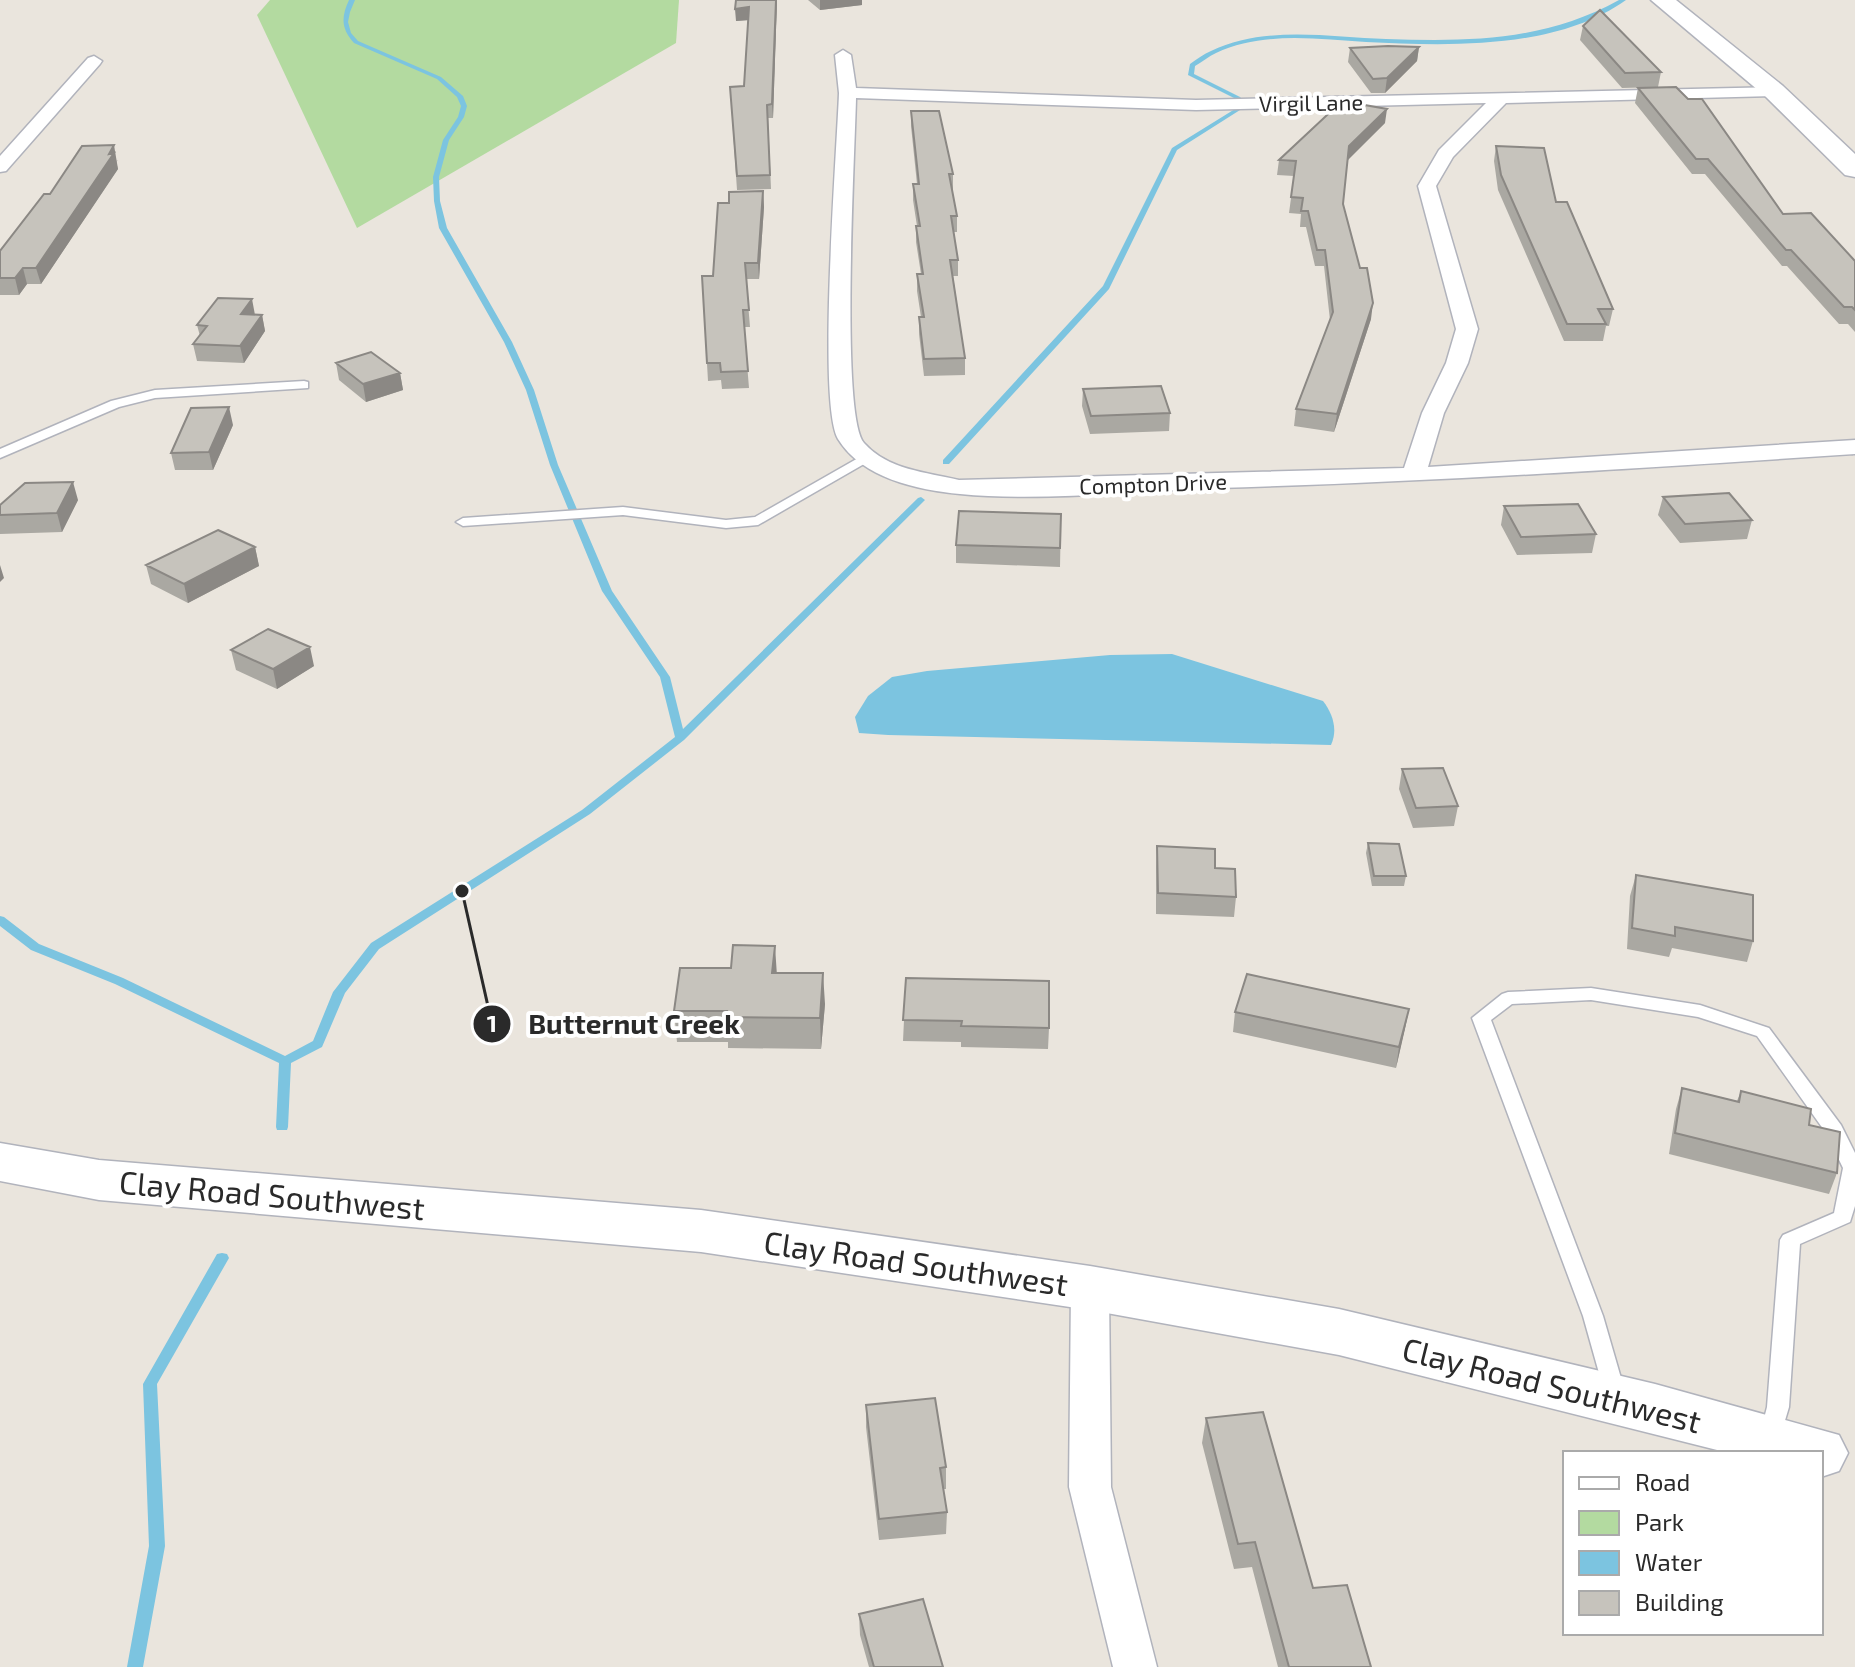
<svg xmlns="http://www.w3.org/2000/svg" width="1855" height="1667" viewBox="0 0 1855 1667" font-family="'Exo 2',sans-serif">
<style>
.green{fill:#b3daa0}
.water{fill:#7cc4e0}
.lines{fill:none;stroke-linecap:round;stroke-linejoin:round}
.stream{fill:#7cc4e0;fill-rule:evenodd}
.lane-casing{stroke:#b1b3bc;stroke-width:3}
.street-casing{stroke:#b1b3bc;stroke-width:3}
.secondary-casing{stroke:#b1b3bc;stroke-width:3}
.lane{fill:#fff;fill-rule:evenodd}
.street{fill:#fff;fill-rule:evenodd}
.secondary{fill:#fff;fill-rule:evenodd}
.wall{fill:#aaa8a2}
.shaded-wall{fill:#8b8884}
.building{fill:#c6c3bc;stroke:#8b8884;stroke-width:2}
.labels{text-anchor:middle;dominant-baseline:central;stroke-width:8;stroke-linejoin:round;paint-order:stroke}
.far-street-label{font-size:22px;fill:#2a2a2a;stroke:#fff}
.near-street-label{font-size:32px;fill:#2a2a2a;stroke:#fff}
.leader{fill:none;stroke:#2a2a2a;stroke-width:3}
.callout-dot{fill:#2a2a2a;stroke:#fff;stroke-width:3}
.mark-label{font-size:24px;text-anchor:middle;font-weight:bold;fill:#fff}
.callout-label{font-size:28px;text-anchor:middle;font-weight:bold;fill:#2a2a2a;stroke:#fff;stroke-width:8;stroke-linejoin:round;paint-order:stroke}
</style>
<rect width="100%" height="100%" fill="#eae5dd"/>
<path class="green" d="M270 0H679L676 43 357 228 257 15Z"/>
<path class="water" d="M1172 654 1323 701C1333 714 1338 730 1331 745L888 735 859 733 855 717 868 696 892 677 927 671 1110 655Z"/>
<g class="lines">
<path class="stream" d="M349 0H355L350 12 348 22 351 33 358 41 441 77 463 96 467 106 464 117 449 140 439 177 440 201 447 228 512 342 534 390 558 465 612 591 670 677 683 729 918 498 921 497 925 500 684 740 590 814 379 949 345 993 322 1047 291 1063 288 1127 287 1130H277L276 1127 279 1063 115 984 31 950 0 926V916L4 917 39 944 123 978 285 1056 313 1041 333 992 371 943 582 810 675 737 660 677 602 591 550 465 526 390 504 342 439 228 434 201 433 177 443 140 458 117 461 106 457 97 437 79 354 43C341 29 341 17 349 0Z
M1619 0H1626C1556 50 1448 46 1366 42 1317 39 1262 31 1216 53 1209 56 1202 62 1195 66L1194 74 1240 97 1241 98 1238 100 1188 75 1190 64C1197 59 1204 54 1211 51 1264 25 1329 37 1386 39 1469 42 1545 41 1619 0Z
M1235 109 1240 110 1177 150 1109 289 949 464H943V460L1103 286 1172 148Z
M222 1253 227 1254 229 1258 157 1384 165 1546 143 1667H127L149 1546 143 1384 217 1254Z"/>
<defs>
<path id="lane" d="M304 381 308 382V388L155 398 119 407 0 458V449L111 401 155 390Z
M867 453 873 457 871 460 758 525 726 528 623 515 463 526 456 522 463 518 623 507 726 520 755 517Z
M1591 988 1700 1005 1769 1028 1841 1125 1855 1153V1206L1850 1222 1800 1244 1789 1407 1778 1444 1770 1447 1762 1444 1759 1438 1767 1407 1780 1240 1783 1235 1834 1213 1843 1168 1826 1133 1757 1036 1698 1017 1591 1000 1512 1004 1491 1020 1603 1316 1625 1392 1622 1398 1614 1401 1606 1398 1583 1316 1472 1018 1502 994 1508 992Z"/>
<path id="street" d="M843 50 851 55 856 88 1196 100 1780 87V95L1774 96 1506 103 1453 157 1436 186 1478 329 1468 363 1444 413 1428 467 1855 440V454C1642 468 1430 482 1217 488 1137 491 1039 502 960 494 917 490 862 478 838 439 817 403 837 150 839 93L835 55ZM856 98 1196 110 1486 103 1439 150 1418 186 1456 329 1446 363 1422 413 1404 468 959 480C926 472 888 470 864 443 840 415 855 151 856 98Z
M94 56 102 61 100 64 6 171 0 172V156L88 58Z
M1090 1273 1103 1278 1109 1288 1111 1487 1157 1667H1113L1069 1487 1071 1288 1077 1278Z"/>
<path id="secondary" d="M1651 0H1676L1783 86 1855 154V177L1845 175 1765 96Z
M0 1143 99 1160 701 1210 1090 1266 1339 1309 1655 1384 1839 1435 1848 1453 1839 1471 1821 1477V1453H1729L1339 1355 1090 1310 701 1252 99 1200 0 1181Z"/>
</defs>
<use href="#lane" class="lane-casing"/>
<use href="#street" class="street-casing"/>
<use href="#secondary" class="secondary-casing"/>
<use href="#lane" class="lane"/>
<use href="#street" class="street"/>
<use href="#secondary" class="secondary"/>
</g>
<path class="wall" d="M736 0H777L773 118H768L771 189 737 190 730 87 744 86 748 20 736 21Z
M808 0H862V5L820 10Z
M1583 26 1661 72 1658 87 1622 88 1580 40Z
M1419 47 1417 61 1385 93H1371L1348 62 1350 48Z
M1638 88 1783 214 1855 261V332L1848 324H1839L1787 266H1782L1705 174H1692L1635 103Z
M911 111 953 174V190H952L957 216V232H953L958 260V276H953L965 358V375L924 376 919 334V317H921L917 291V274H921L916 242V226H917L913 200V184H917L911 126Z
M1385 123 1347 160 1343 204 1371 319 1334 432 1294 426 1296 409 1330 320 1324 266H1315L1306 227H1300L1301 214 1289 213 1294 176 1277 175 1279 160Z
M1496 146 1556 202 1613 309 1609 326H1606L1603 341H1564L1498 190 1494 161Z
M118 160 116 162 118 169 41 284H27L19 295H0V251L50 194Z
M763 191 764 207 759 279H746L750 327H744L749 388 722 389 721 380 708 381 702 276H713L729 203Z
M255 315H262L265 331 244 363 197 361 193 344 200 336 197 325Z
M336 363 400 373 403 390 366 402 339 380Z
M1083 389 1170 413 1169 431 1090 434 1082 406Z
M233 425 213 470H175L171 453Z
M1663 497 1752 520 1747 539 1680 543 1658 515Z
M78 500 62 532 0 534V505Z
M1504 506 1596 534 1592 553 1517 555 1501 525Z
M1061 514 1060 567 956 563V545Z
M255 547 259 566 188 603 151 584 146 565Z
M231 650 314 666 277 689 236 670Z
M1402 769 1458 806 1454 826 1413 828 1399 789Z
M1368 843 1406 876 1404 886H1372L1366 853Z
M1157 846 1215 868 1236 897 1234 917 1156 914V867Z
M1636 875 1753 941 1747 962 1672 948 1669 957 1627 949 1630 896Z
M777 973 825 1004 821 1049 728 1048V1042H677L674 1011Z
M906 978 1049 1028 1048 1049 961 1047V1042L903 1041Z
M1409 1009 1396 1068 1233 1032 1235 1012Z
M1682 1088 1737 1101 1741 1091 1809 1125 1837 1173 1829 1194 1669 1154 1676 1109Z
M866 1405 946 1467V1489H943L947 1512 946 1534 879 1540 866 1427Z
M1206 1418 1313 1588 1371 1667H1278L1252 1567 1234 1569 1202 1443Z
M859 1614 943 1667H869L860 1635Z"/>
<path class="shaded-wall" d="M776 0H777L773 118 772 104Z
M820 0H862V5L820 10Z
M749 7 750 20 736 21 735 9Z
M1419 47 1417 61 1385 93 1387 78Z
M1387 109 1385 123 1347 161 1349 146Z
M114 145 118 169 41 284 36 268Z
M763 191 764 207 759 279 758 263Z
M23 268 27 284 19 295 15 278Z
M252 299 255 315 241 314Z
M1373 303 1371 319 1334 432 1337 414Z
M262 315 265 331 244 363 240 346Z
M400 373 403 390 366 402 363 384Z
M229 407 233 425 213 470 209 452Z
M73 482 78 500 62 532 57 513Z
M255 547 259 566 188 603 184 584Z
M0 565 4 578 0 582Z
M310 647 314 666 277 689 273 669Z
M775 946 777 976 772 973Z
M823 973 825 1004 821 1049 820 1018Z
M1409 1009 1405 1029 1396 1068 1399 1047Z"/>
<path class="building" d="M736 0H776L772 104 767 105 770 175 737 176 730 87 744 86 749 7 735 9Z
M1600 10 1661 72 1625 73 1583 26Z
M1388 46 1419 47 1387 78 1373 79 1350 48Z
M1676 87 1688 99H1702L1783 214 1811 213 1855 261V310L1852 307H1844L1791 250H1786L1708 159H1696L1638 88Z
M1342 101 1387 109 1349 146 1343 204 1360 268H1367L1373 303 1337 414 1296 409 1333 312 1325 250H1317L1308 211H1301L1303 198 1291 197 1296 161 1279 160Z
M911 111H939L953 174H949L957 216H951L958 260H950L965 358 924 359 919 317H924L917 274H923L916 226H920L913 184H919Z
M114 145 109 154 114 153 36 268H23L15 278H0V251L44 194H50L82 146Z
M1496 146 1544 148 1556 202H1567L1613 309H1598L1606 324H1567L1501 175Z
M763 191 758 263H745L749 310H743L748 371 721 372 720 363H707L702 276H713L718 203H729V192Z
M218 298 252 299 241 314 262 315 240 346 193 344 207 326 197 325Z
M371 352 400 373 363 384 336 363Z
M1161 386 1170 413 1091 416 1083 389Z
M229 407 209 452 171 453 191 408Z
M73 482 57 513 0 515V505L25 483Z
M1729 493 1752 520 1685 524 1663 497Z
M1578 504 1596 534 1521 537 1504 506Z
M959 511 1061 514 1060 548 956 545Z
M218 530 255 547 184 584 146 565Z
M268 629 310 647 273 669 231 650Z
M1443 768 1458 806 1416 808 1402 769Z
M1368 843 1399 844 1406 876H1374Z
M1157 846 1215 849V868L1235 869 1236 897 1158 893Z
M1636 875 1753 895V941L1675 927V936L1632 928Z
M733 945 775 946 772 973H823L820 1018 726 1017 727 1011H674L680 968H731Z
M1247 974 1409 1009 1399 1047 1235 1012Z
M906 978 1049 981V1028L961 1026 962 1021 903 1020Z
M1682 1088 1739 1102 1741 1091 1811 1109 1809 1125 1840 1132 1837 1173 1675 1133Z
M935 1398 946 1467 940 1468 947 1512 879 1519 866 1405Z
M1263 1412 1313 1588 1347 1585 1371 1667H1289L1255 1542 1238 1544 1206 1418Z
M923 1599 943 1667H874L859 1614Z"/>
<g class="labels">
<g class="far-street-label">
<text transform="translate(1311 102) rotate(-1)">Virgil Lane</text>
<text transform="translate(1153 483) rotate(-2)">Compton Drive</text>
</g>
<g class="near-street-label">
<text transform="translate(272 1194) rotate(5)">Clay Road Southwest</text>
<text transform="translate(916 1262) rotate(8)">Clay Road Southwest</text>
<text transform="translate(1552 1384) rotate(14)">Clay Road Southwest</text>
</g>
</g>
<path class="leader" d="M462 891L492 1024"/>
<g class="callout-dot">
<circle cx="462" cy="891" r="8"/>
<circle cx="492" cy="1024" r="20"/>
</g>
<g class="mark-label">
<text x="492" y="1032">1</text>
</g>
<g class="callout-label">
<text x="634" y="1034">Butternut Creek</text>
</g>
<rect x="1563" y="1451" width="260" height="184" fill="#ffffff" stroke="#aaaaaa" stroke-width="2"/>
<rect x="1579" y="1477" width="40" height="12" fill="#ffffff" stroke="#aaaaaa" stroke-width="2"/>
<text x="1635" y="1491" font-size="24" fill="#2a2a2a">Road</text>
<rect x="1579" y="1511" width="40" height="24" fill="#b3daa0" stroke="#aaaaaa" stroke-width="2"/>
<text x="1635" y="1531" font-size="24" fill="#2a2a2a">Park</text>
<rect x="1579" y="1551" width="40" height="24" fill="#7cc4e0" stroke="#aaaaaa" stroke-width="2"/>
<text x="1635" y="1571" font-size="24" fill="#2a2a2a">Water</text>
<rect x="1579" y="1591" width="40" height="24" fill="#c6c3bc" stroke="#aaaaaa" stroke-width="2"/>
<text x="1635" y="1611" font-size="24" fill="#2a2a2a">Building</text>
</svg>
